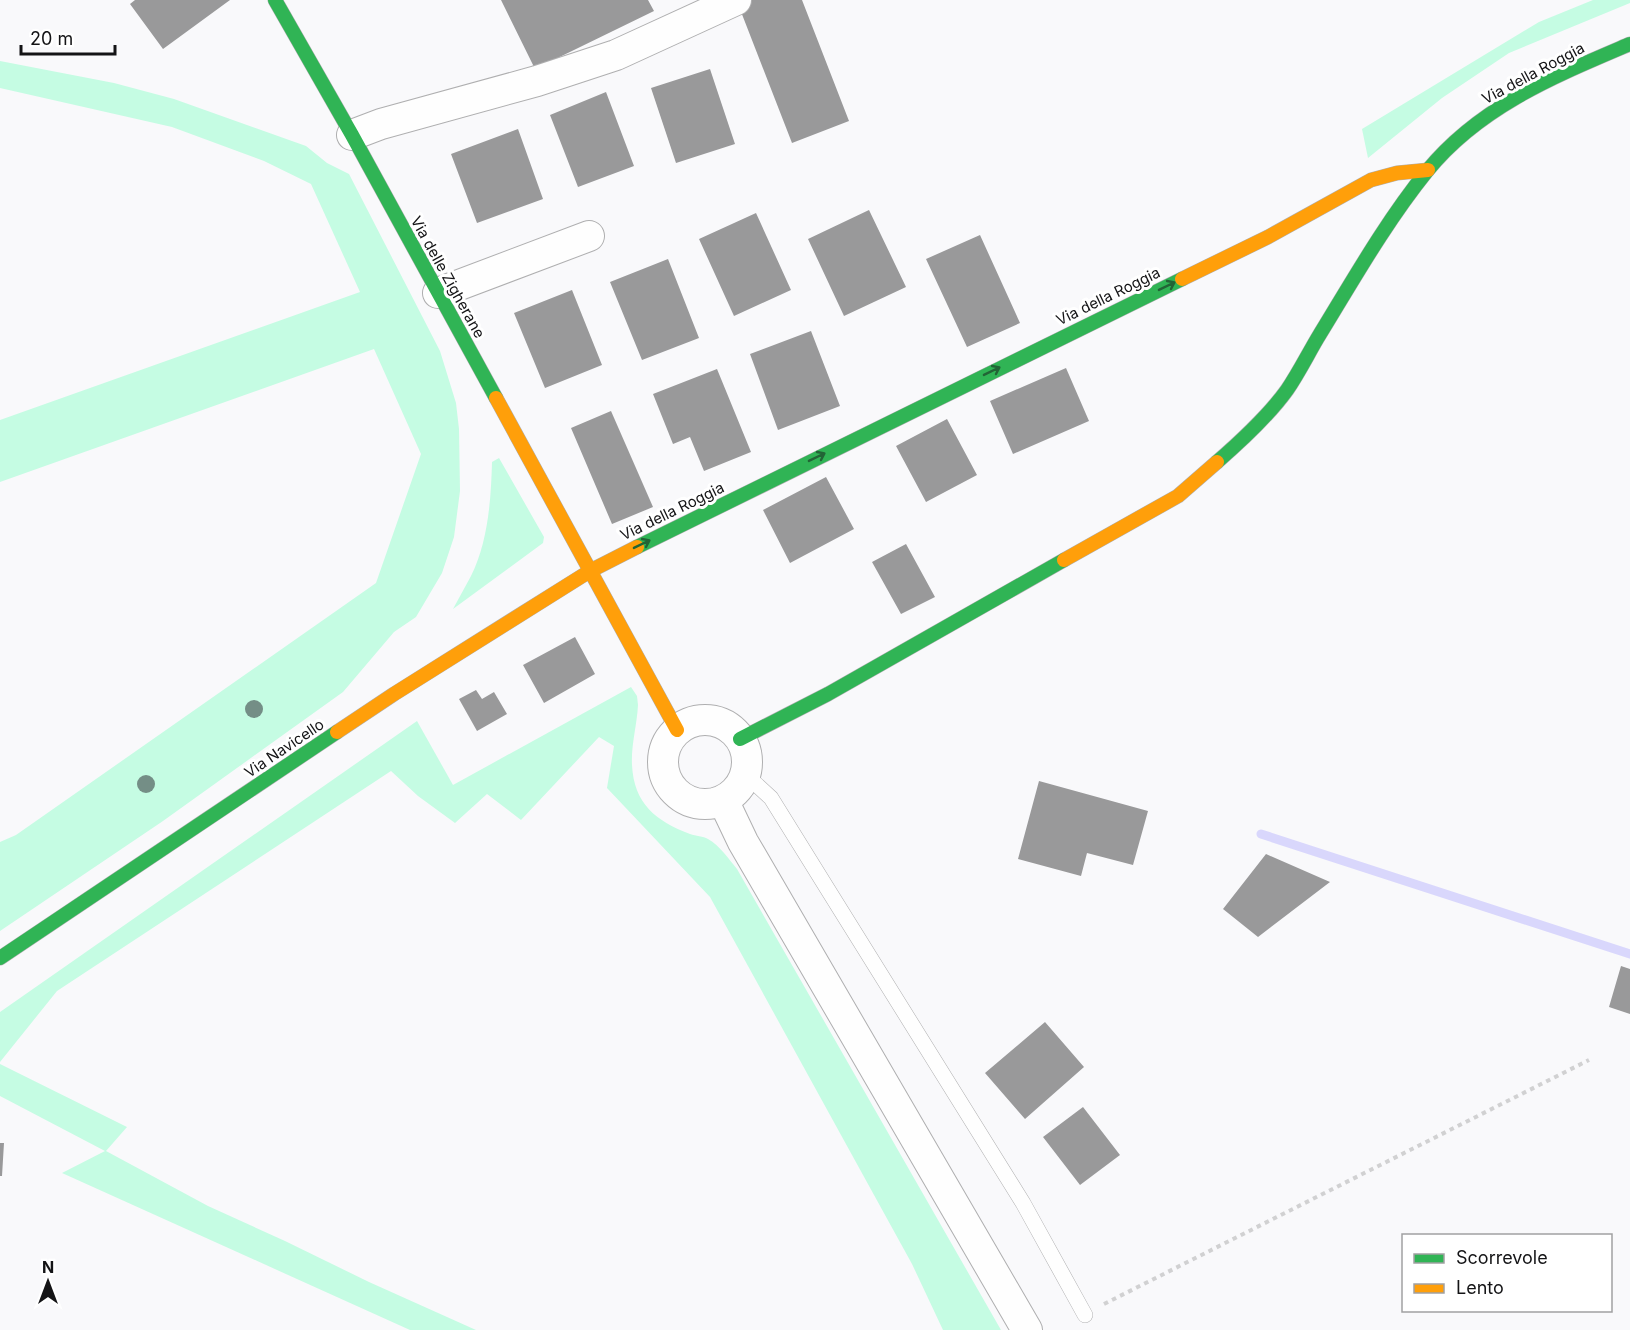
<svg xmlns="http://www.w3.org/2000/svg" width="1630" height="1330" viewBox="0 0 1630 1330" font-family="Inter,sans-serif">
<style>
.green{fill:#c5fce3}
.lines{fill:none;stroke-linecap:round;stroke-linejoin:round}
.stream{stroke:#d9d7fc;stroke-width:9}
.building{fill:#99999a}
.lane-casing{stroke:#afafb0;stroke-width:16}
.street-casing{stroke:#afafb0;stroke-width:32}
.fast-casing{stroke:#afafb0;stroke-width:15}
.slow-casing{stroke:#afafb0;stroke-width:15}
.path{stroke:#d1d1d2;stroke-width:4;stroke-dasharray:4.5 4.5;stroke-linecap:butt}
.lane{stroke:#fefefe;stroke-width:15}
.street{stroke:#fefefe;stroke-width:30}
.fast{stroke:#30b455;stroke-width:14}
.slow{stroke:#ff9f0a;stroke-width:14}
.tree{fill:#748e86}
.oneway{stroke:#226436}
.labels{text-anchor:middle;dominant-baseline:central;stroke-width:6;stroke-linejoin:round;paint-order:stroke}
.street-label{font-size:15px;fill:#141416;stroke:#fff}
</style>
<rect width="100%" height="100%" fill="#f9f9fb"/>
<path class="green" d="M1593 0H1630V3L1509 53 1442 98 1368 158 1362 129 1539 22Z
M0 61 114 83 174 99 306 146 327 163 349 174 440 351 456 403 459 429 460 491 454 537 442 573 416 617 394 632 343 692 163 821 0 931V842L16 835 376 583 421 454 374 349 0 482V420L360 292 311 184 264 161 172 127 0 88Z
M499 458 540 530 544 537 543 543 453 609C459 598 465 587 471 576 488 542 491 500 492 462Z
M631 687 637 696 638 705C637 725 631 745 632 765 634 804 656 821 690 834 696 836 703 836 708 839 720 846 728 858 737 869L1001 1330H943L912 1264 710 897 607 788 614 746 599 737 521 820 487 794 455 823 418 796 391 771 57 991 0 1062V1012L417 721 453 785Z
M0 1064 127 1127 106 1151 208 1206 285 1241 369 1282 476 1330H410L62 1173 105 1151 0 1096Z"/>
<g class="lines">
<path class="stream" d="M1261 834 1630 954"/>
</g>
<path class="building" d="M135 0H230L163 49 130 4Z
M501 0H648L654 11 535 69Z
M749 0H802L849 121 792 143 738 4Z
M710 69 735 144 676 163 651 88Z
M606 92 634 166 578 187 550 115Z
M518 129 543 199 477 223 451 154Z
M869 210 906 287 844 316 808 239Z
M756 213 791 290 734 316 699 239Z
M980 235 1020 323 967 347 926 259Z
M668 259 699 338 642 360 610 282Z
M572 290 602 365 545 388 514 313Z
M811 331 840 406 778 430 750 354Z
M1066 368 1089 421 1013 454 990 401Z
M717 369 751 452 704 471 690 437 673 444 653 394Z
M611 411 653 507 612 524 571 428Z
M947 419 977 475 926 502 896 446Z
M826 477 854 529 790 563 763 510Z
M906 544 935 597 901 614 872 562Z
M575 637 595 674 544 703 523 665Z
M476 690 482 699 494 692 507 714 477 731 459 699Z
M1039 781 1148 811 1133 865 1087 853 1081 876 1018 859Z
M1266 854 1330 882 1258 937 1223 909Z
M1621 966 1630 969V1014L1609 1007Z
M1045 1022 1084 1067 1025 1119 985 1073Z
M1083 1107 1120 1155 1080 1185 1043 1137Z
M0 1143H4L2 1176H0Z"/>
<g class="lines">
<defs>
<path id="lane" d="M745 774 771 798 825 885 1023 1203 1085 1315"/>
<path id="street" d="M352 135 381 124 537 81 616 55 736 0
M438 293 589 236
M663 762a42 42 0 1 1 84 0a42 42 0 1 1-84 0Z
M723 800 743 842 1027 1330"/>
<path id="fast" d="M275 0 352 135 496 398
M1217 462C1240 442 1269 415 1287 390 1298 374 1307 356 1317 339 1352 282 1385 223 1427 171 1480 106 1555 76 1630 44
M637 547 1182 279
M740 739 828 694 1064 560
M0 958 337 732"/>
<path id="slow" d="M1182 279 1268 237 1371 180 1397 173 1428 170
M496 398 677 730
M1064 560 1178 496 1217 462
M337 732 394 694 590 571 637 547"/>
</defs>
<use href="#lane" class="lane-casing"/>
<use href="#street" class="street-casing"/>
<use href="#fast" class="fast-casing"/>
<use href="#slow" class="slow-casing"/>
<path class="path" d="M1104 1304 1589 1060"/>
<use href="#lane" class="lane"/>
<use href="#street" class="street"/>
<use href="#fast" class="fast"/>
<use href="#slow" class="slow"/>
</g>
<g class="tree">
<circle cx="254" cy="709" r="9"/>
<circle cx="146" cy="784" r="9"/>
</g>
<defs><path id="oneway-shaft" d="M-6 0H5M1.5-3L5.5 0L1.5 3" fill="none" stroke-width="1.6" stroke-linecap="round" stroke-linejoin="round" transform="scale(1.5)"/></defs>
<g class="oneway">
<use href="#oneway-shaft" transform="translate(1167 286) rotate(-26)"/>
<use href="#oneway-shaft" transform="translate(992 371) rotate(-26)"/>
<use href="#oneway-shaft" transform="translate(817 457) rotate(-26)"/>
<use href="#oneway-shaft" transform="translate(642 544) rotate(-26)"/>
</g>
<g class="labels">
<g class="street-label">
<text transform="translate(1533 73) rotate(-28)">Via della Roggia</text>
<text transform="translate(448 277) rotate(61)">Via delle Zigherane</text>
<text transform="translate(1108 296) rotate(-26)">Via della Roggia</text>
<text transform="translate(672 511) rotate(-26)">Via della Roggia</text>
<text transform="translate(284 748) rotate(-34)">Via Navicello</text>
</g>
</g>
<rect x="1402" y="1234" width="210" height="78" fill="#ffffff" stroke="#a1a1a2" stroke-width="1.5"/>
<rect x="1414" y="1254" width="30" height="9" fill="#30b455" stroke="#a1a1a2" stroke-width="1.5"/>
<text x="1456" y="1264" font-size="18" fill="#141416">Scorrevole</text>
<rect x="1414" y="1284" width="30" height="9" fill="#ff9f0a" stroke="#a1a1a2" stroke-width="1.5"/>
<text x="1456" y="1294" font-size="18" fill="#141416">Lento</text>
<g transform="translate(48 1282)" stroke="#ffffff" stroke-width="4.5" paint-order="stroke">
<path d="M0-4.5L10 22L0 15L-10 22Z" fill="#141416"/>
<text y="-9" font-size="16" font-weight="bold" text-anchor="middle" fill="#141416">N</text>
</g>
<path d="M21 45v9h94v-9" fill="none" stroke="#141416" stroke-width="3"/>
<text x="30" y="45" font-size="18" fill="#141416" stroke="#ffffff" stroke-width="4.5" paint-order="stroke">20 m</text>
</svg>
